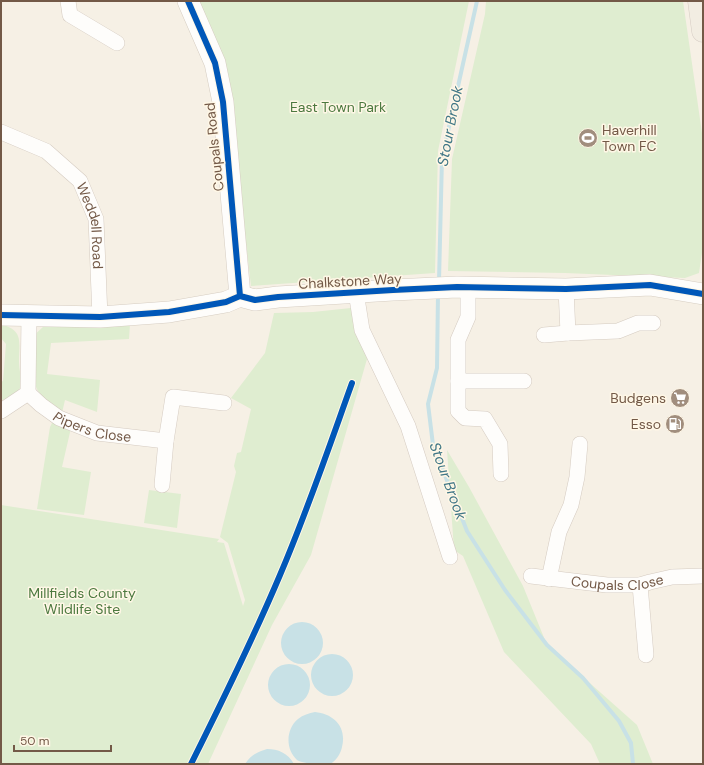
<svg xmlns="http://www.w3.org/2000/svg" width="704" height="765" viewBox="0 0 704 765" font-family="'DM Sans',sans-serif">
<style>
.green{fill:#dfedd0}
.water{fill:#c8e1e6}
.lines{fill:none;stroke-linecap:round;stroke-linejoin:round}
.stream{stroke:#c8e1e6;stroke-width:4}
.street-casing{stroke:#d5cbc1;stroke-width:16}
.secondary-casing{stroke:#d6cdc2;stroke-width:22}
.primary-casing{stroke:#d5cbc3;stroke-width:23}
.street{stroke:#fefdfb;stroke-width:15}
.secondary{stroke:#fefdfb;stroke-width:21}
.primary{stroke:#f2ede2;stroke-width:22}
.cycleway-casing{stroke:#fff7e6;stroke-width:8}
.cycleway{stroke:#0057b8;stroke-width:6}
.labels{text-anchor:middle;dominant-baseline:central;stroke-width:3;stroke-linejoin:round;paint-order:stroke}
.park-label{font-size:14px;fill:#4c793f;stroke:#fff7e6}
.poi-label{font-size:14px;fill:#735947;stroke:#fff7e6;text-anchor:end}
.street-label{font-size:14px;fill:#735947;stroke:#fff7e6}
.water-label{font-size:15px;font-style:italic;fill:#417787;stroke:#fff7e6}
</style>
<rect width="100%" height="100%" fill="#f6f0e5"/>
<path class="green" d="M199 1H469L438 151 435 273 251 286 225 61Z
M486 1H683L703 140V246L699 273 685 278 565 273 448 271 452 159 485 14Z
M351 308 367 359 311 555 272 625 208 764H1V505L219 539 217 542 224 543 243 606 245 600 228 543 220 537 236 472 234 466 237 453 241 452 251 409 231 398 265 353 274 313 313 312Z
M1 324C24 331 19 341 19 362 19 370 22 379 21 387 16 394 10 399 1 400V382L3 381 6 344 1 338Z
M130 324 129 339 51 343 47 374 100 380 97 412 65 400 62 413C53 406 44 400 38 391 31 378 33 352 32 337L43 327Z
M53 421 71 428 62 467 91 472 84 515 37 509 50 427Z
M447 450 469 487 523 586 547 645 637 725 653 764H600L591 744 504 652 463 556 454 550Z
M149 490 181 494 177 528 144 523Z"/>
<path class="water" d="M281 643a21 21 0 1 1 42 0a21 21 0 1 1-42 0Z
M311 675a21 21 0 1 1 42 0a21 21 0 1 1-42 0Z
M268 685a21 21 0 1 1 42 0a21 21 0 1 1-42 0Z
M315 712C334 714 347 727 342 747 341 753 336 761 330 764 323 765 303 764 297 760 285 749 286 729 298 719 303 715 309 713 315 712Z
M267 749C278 749 288 753 294 764H245C251 755 257 752 267 749Z"/>
<g class="lines">
<path class="stream" d="M439 281 442 158 477 1
M438 294 437 368 428 404 433 445 467 531 505 590 547 645 583 678 619 721 631 743 633 764"/>
<defs>
<g id="street">
<path d="M68 1 70 15 117 43"/>
<path id="s1" d="M1 132 46 151 80 181 96 219 100 317"/>
<path d="M468 287V317L458 340V411L465 418 485 419 500 444 501 474"/>
<path d="M566 289 568 333 618 331 638 323H653"/>
<path d="M356 292 362 330 408 426 450 557"/>
<path d="M544 335 568 333"/>
<path d="M458 381H524"/>
<path id="s2" d="M28 393 41 405 59 418 97 433 166 441"/>
<path d="M1 411 28 393 29 316"/>
<path d="M162 485 166 441 173 397 224 403"/>
<path id="s3" d="M531 576 607 585H640L650 582 672 577 703 576"/>
<path d="M549 579 559 532 571 505 577 477 580 444"/>
<path d="M640 585 646 655"/>
</g>
<path id="secondary" d="M188 1 215 63 223 102 240 296
M1 315 100 317 169 312 226 302 240 296 255 300 278 297 393 290 457 287 566 289 650 285 703 294"/>
<path id="primary" d="M699 1 703 31"/>
</defs>
<use href="#street" class="street-casing"/>
<use href="#secondary" class="secondary-casing"/>
<use href="#primary" class="primary-casing"/>
<use href="#street" class="street"/>
<use href="#secondary" class="secondary"/>
<use href="#primary" class="primary"/>
<defs>
<path id="cycleway" d="M188 1 215 63 223 102 240 296
M1 315 100 317 169 312 226 302 240 296 255 300 278 297 393 290 457 287 566 289 650 285 703 294
M191 764C222 702 253 639 280 575 307 512 329 447 352 383"/>
</defs>
<use href="#cycleway" class="cycleway-casing"/>
<use href="#cycleway" class="cycleway"/>
</g>
<defs>
<symbol id="stadium-disc" viewBox="-11 -11 22 22"><circle r="9.5" fill="#a18e7e" stroke="#fff7e6"/><path d="M0-5a6.5 5 0 1 0 0 10a6.5 5 0 1 0 0-10ZM-3.5-1.8h7v3.6h-7Z" fill="#fff"/></symbol>
<symbol id="supermarket-disc" viewBox="-11 -11 22 22"><circle r="9.5" fill="#a18e7e" stroke="#fff7e6"/><path d="M-6-5.5h2.5l.6 2H6L4.5 2H-2.5L-4.4-4H-6ZM-1.5 3.2a1.3 1.3 0 1 0 .1 0ZM3 3.2a1.3 1.3 0 1 0 .1 0Z" fill="#fff"/></symbol>
<symbol id="fuel-disc" viewBox="-11 -11 22 22"><circle r="9.5" fill="#a18e7e" stroke="#fff7e6"/><path d="M-5.5-6h7V0h2V4h1.3V-2.5L3-4.5l.8-.8L6-3V5H2.5V1h-1V6h-7ZM-4.2-4.7v3.2H.2V-4.7Z" fill="#fff"/></symbol>
</defs>
<g fill-rule="evenodd">
<use href="#stadium-disc" x="577" y="127" width="22" height="22"/>
<use href="#supermarket-disc" x="669" y="387" width="22" height="22"/>
<use href="#fuel-disc" x="664" y="413" width="22" height="22"/>
</g>
<g class="labels">
<g class="park-label">
<text x="338" y="107">East Town Park</text>
<text x="82" y="593">Millfields County<tspan x="82" dy="16">Wildlife Site</tspan></text>
</g>
<g class="poi-label">
<text x="602" y="130" text-anchor="start">Haverhill<tspan x="602" dy="16">Town FC</tspan></text>
<text x="666" y="398">Budgens</text>
<text x="661" y="424">Esso</text>
</g>
<g class="street-label">
<text transform="translate(214 147) rotate(-96)">Coupals Road</text>
<text stroke="none"><textPath href="#s1" startOffset="141">Weddell Road</textPath></text>
<text transform="translate(350 281) rotate(-3)">Chalkstone Way</text>
<text stroke="none"><textPath href="#s2" startOffset="75">Pipers Close</textPath></text>
<text stroke="none"><textPath href="#s3" startOffset="87">Coupals Close</textPath></text>
</g>
<g class="water-label">
<text transform="translate(450 126) rotate(-79)">Stour Brook</text>
<text transform="translate(448 481) rotate(70)">Stour Brook</text>
</g>
</g>
<rect width="704" height="765" fill="none" stroke="#735947" stroke-width="4"/>
<path d="M14 745v6h97v-6" fill="none" stroke="#735947" stroke-width="2"/>
<text x="20" y="745" font-size="12" fill="#735947" stroke="#fff7e6" stroke-width="3" paint-order="stroke">50 m</text>
</svg>
